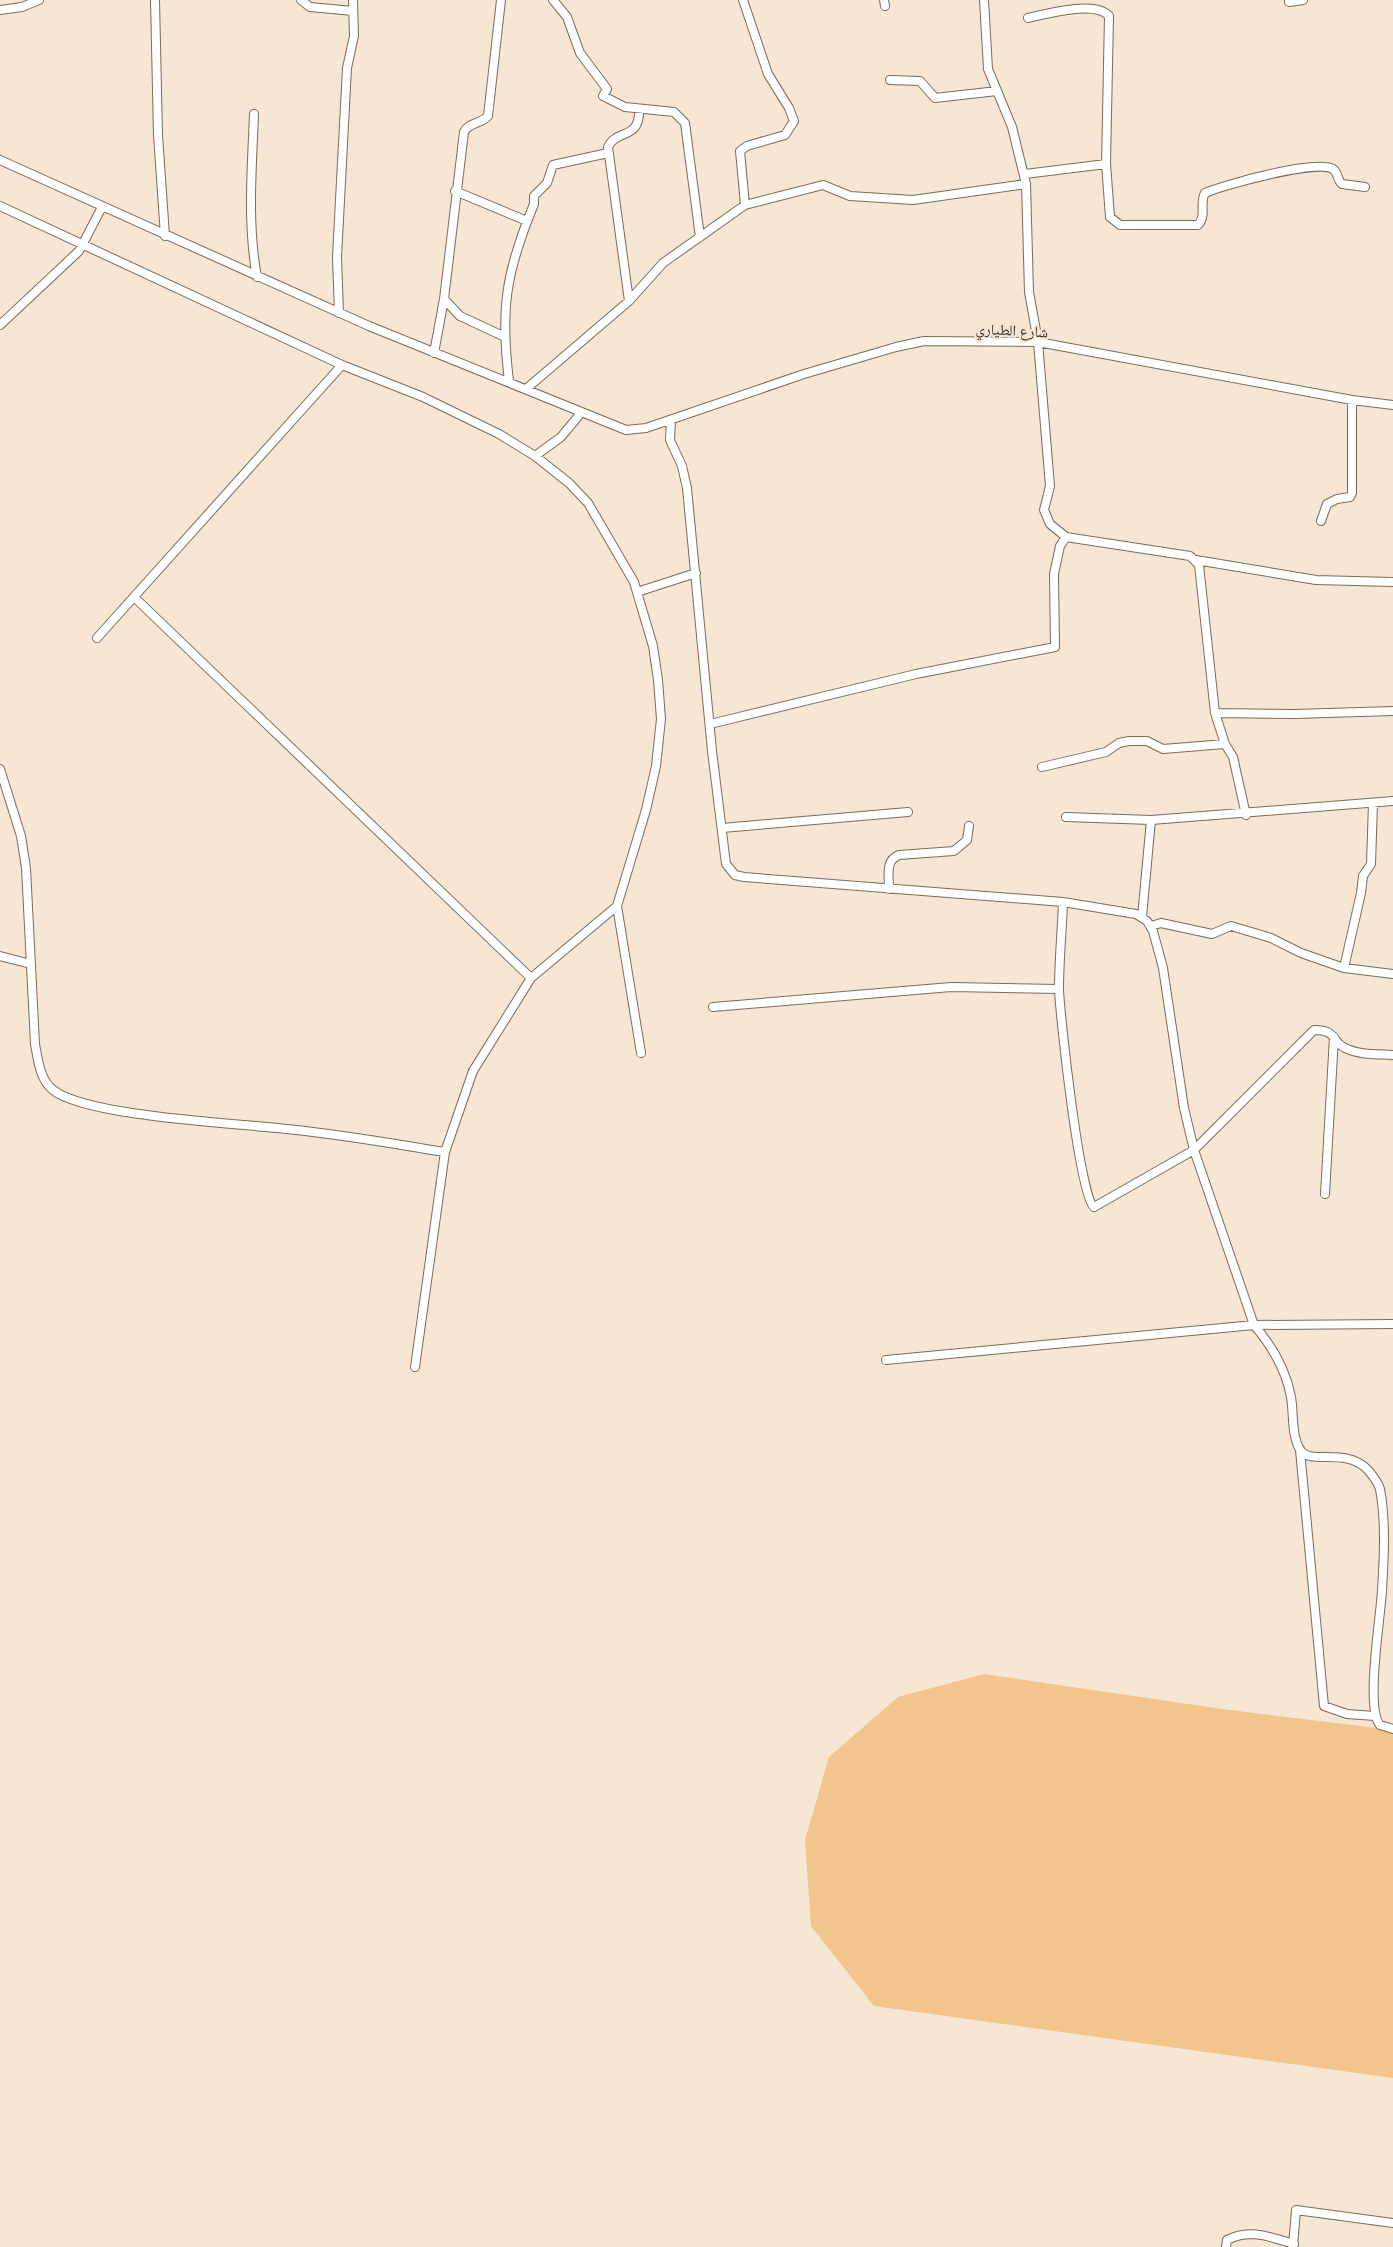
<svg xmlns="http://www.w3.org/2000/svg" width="1393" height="2247" viewBox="0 0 1393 2247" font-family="'Public Sans','Noto Naskh Arabic',sans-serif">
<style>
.green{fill:#f1c58b}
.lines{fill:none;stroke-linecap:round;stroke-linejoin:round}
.minor-casing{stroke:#796c5b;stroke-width:10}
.minor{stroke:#fff;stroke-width:8}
.labels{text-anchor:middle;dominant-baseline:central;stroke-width:4.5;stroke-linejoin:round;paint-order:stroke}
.street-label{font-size:15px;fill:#37312a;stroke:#f6e6d3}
</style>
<rect width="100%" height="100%" fill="#f6e6d3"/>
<path class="green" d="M984 1674 1222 1709 1393 1730V2078L874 2006 811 1926 805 1840 829 1757 898 1697Z"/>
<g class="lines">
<defs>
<path id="minor" d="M155 0 158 135 165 236
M301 0 310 7 353 11
M553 0 567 17 580 53 607 89 603 96 625 107 674 112 685 123 700 237
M743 0 768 74 789 108 794 121 785 135 747 146 740 151 745 205
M884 0 885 6
M984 0 988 69 1012 127 1026 184 1029 292 1038 342 1050 486 1044 510 1050 524 1066 537 1190 556 1199 565 1215 713 1225 744 1233 757 1246 815
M1289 0V2L1303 0
M0 10 22 7 39 0
M1028 18C1046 14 1095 0 1109 16L1106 164 1110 217 1120 225H1198C1207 216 1199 203 1205 193 1223 185 1317 159 1333 169 1338 172 1337 180 1342 184L1365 187
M890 80 920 81 935 98 997 91
M254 114C252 168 247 223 257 277
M0 160 369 326 626 430 646 428 804 374 896 347 924 341 1038 342 1352 400 1393 405
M1025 174 1106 164
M455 191 527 221
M0 206 342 365 423 397 499 434 535 456 569 483 588 503 634 582 653 646 658 680 661 719 656 766 646 810 617 906 641 1053
M444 299 460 316 503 336
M629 301 608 147C616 129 640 140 639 110
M339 313 337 257 347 68 354 36 353 0
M0 325 79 251 102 207
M434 353 444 299 464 132C469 122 481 124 488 116L501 0
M509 381C500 308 506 272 534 204V196L547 183 553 165 608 153
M526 389 629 301 663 263 745 205 823 185 850 196 913 200 1026 184
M671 420 670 440 682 466 687 488 712 751 726 864 735 875 744 877 1063 902 1136 914 1147 921 1153 931 1163 968 1184 1108 1194 1150 1254 1325C1272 1346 1286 1369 1291 1397 1294 1414 1291 1437 1301 1451 1312 1465 1346 1447 1368 1470 1373 1476 1378 1482 1380 1489 1386 1521 1384 1558 1382 1590 1381 1615 1365 1708 1380 1725L1393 1729
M535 456 561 437 581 413
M1321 521 1327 504 1337 499 1350 497 1352 493V400
M1196 560 1316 580 1393 582
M637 592 696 573
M134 597 531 978
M97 638 342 365
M1215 713 1295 714 1393 711
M710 724 916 674 1055 647 1054 574 1060 546 1066 537
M1042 767 1106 752 1119 743 1129 741H1147L1163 749 1225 744
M0 769 21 836 26 868 35 1044C38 1060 40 1080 53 1090 86 1116 231 1123 277 1128 333 1133 389 1143 445 1152
M1066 817 1151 820
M722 828 908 812
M889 889C889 876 885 860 899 855L954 851 967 840 969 826
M1063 902C1062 931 1059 960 1059 989 1060 1016 1080 1199 1094 1207L1194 1150 1314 1030C1338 1030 1330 1041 1345 1048 1359 1055 1378 1054 1393 1055
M1142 917 1151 820 1393 801
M1151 926 1161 923 1212 934 1231 926 1271 938 1301 953 1344 968 1393 974
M0 956 31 964
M1344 968 1361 893 1363 876 1371 864 1373 803
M713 1007 951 987 1059 989
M1325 1194 1334 1037
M886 1360 1254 1325 1393 1324
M415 1367 445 1152 473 1071 531 978 617 906
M1300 1450 1324 1706 1347 1714 1375 1716
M1226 2247 1227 2240C1250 2228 1270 2237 1294 2244
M1293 2247 1296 2210 1393 2223"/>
</defs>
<use href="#minor" class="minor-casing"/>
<use href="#minor" class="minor"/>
</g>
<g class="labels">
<g class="street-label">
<text transform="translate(1012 330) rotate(3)">شارع الطياري</text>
</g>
</g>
</svg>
